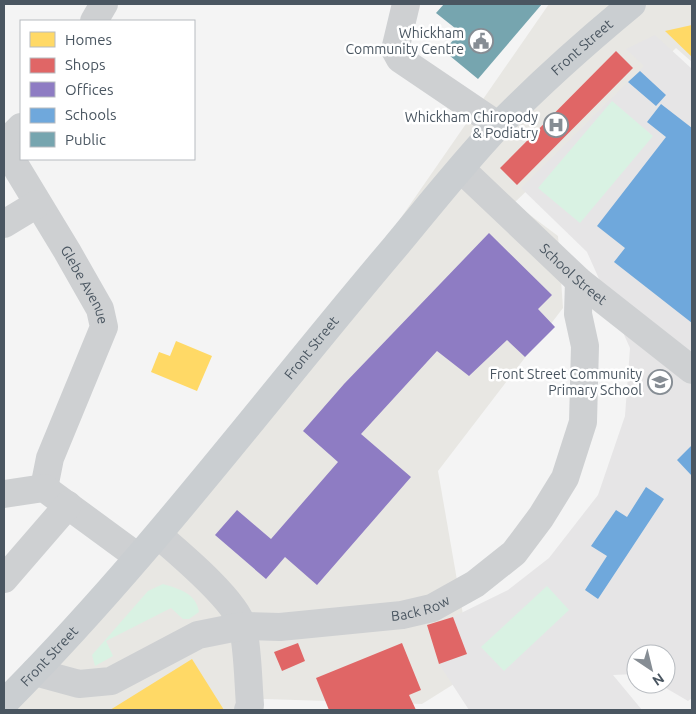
<svg xmlns="http://www.w3.org/2000/svg" width="696" height="714" viewBox="0 0 696 714" font-family="Ubuntu,sans-serif">
<style>
.commercial{fill:#e8e7e3}
.education{fill:#e6e5e6}
.green{fill:#d9f2e3}
.homes{fill:#ffd966}
.shops{fill:#e06666}
.offices{fill:#8e7cc3}
.schools{fill:#6fa8dc}
.public{fill:#76a5af}
.lines{fill:none;stroke-linecap:round;stroke-linejoin:round}
.minor{stroke:#ced0d2;stroke-width:28}
.major{stroke:#caced1;stroke-width:28}
.labels{text-anchor:middle;dominant-baseline:central;stroke-width:5;stroke-linejoin:round;paint-order:stroke}
.poi-label{font-size:14px;fill:#4a5661;stroke:#fff;text-anchor:end}
.street-label{font-size:14px;fill:#4a5661;stroke:#fff}
</style>
<rect width="100%" height="100%" fill="#f4f4f4"/>
<path class="commercial" d="M549 4H692V62L676 48 514 203 558 236 563 308 438 471 473 672 422 704 264 699 250 710H5L389 235Z"/>
<path class="education" d="M655 35 692 69V698L688 701 659 684H666V654H636V674L613 675 642 710H469L439 664 467 654 453 617 508 590 549 558 598 495 625 416 630 348 587 252 521 188 644 66 626 49Z"/>
<path class="green" d="M612 101 653 136 580 223 538 188Z
M163 584C179 589 196 593 199 612L189 619H183L171 608 106 641 113 656 95 666 92 655 148 591Z
M547 586 569 610 504 671 481 647Z"/>
<path class="homes" d="M692 25V57L665 31Z
M176 341 212 356 197 391 151 372 159 352 170 356Z
M192 659 224 710H110Z"/>
<path class="shops" d="M616 51 633 68 517 185 500 168Z
M453 617 467 654 439 664 427 625Z
M298 643 305 661 282 671 274 652Z
M402 643 421 690 409 695 416 710H329L316 678Z"/>
<path class="offices" d="M489 233 552 295 538 309 555 327 525 357 507 340 469 376 437 351 361 434 411 477 317 585 285 557 266 579 215 535 237 510 271 539 338 462 303 431 344 384Z"/>
<path class="schools" d="M640 71 666 95 656 106 628 82Z
M661 104 692 128V323L614 262 625 248 597 226 666 137 647 122Z
M692 445V476L677 460Z
M646 487 664 499 598 599 585 590 607 556 591 546 616 510 627 517Z"/>
<path class="public" d="M444 4H542L478 79 444 51 460 32 436 13Z"/>
<g class="lines">
<g class="minor">
<path d="M406 4 395 50 400 59 499 126"/>
<path d="M94 21 104 4"/>
<path d="M4 144 21 127"/>
<path id="s1" d="M4 147 67 251 100 309 104 327 50 458 44 488"/>
<path id="s2" d="M461 169 579 281 692 370"/>
<path d="M4 224 37 204"/>
<path d="M4 494 44 488 138 557"/>
<path d="M158 535C179 553 238 602 243 628 248 652 248 680 250 705L248 710"/>
<path d="M4 579 68 505"/>
<path id="s3" d="M35 672 79 684 111 681 198 635 243 626 280 627 402 615 432 608 475 584 514 553 541 517 565 478 583 422 585 346 578 314 579 281"/>
</g>
<path class="major" id="s4" d="M4 703C146 561 265 400 395 247 429 206 462 164 499 125 541 82 586 42 632 4"/>
</g>
<defs>
<symbol id="civic-ring" viewBox="-11 -11 22 22"><circle r="9.5" fill="#fff" stroke="#868d94" stroke-width="1.5"/><path d="M-.6-6.5H3V-4.5H.6V-3L4-1V1h2V6H-6V1h2V-1L-.6-3ZM-1.2 2.5V6h2.4V2.5Z" fill="#868d94"/></symbol>
<symbol id="hospital-ring" viewBox="-11 -11 22 22"><circle r="9.5" fill="#fff" stroke="#868d94" stroke-width="1.5"/><path d="M-5-5h3v3.5h4V-5h3V5h-3V1.5h-4V5h-3Z" fill="#868d94"/></symbol>
<symbol id="school-ring" viewBox="-11 -11 22 22"><circle r="9.5" fill="#fff" stroke="#868d94" stroke-width="1.5"/><path d="M0-5L7-2L0 1L-7-2ZM-4 1L0 2.5L4 1V4Q0 6-4 4Z" fill="#868d94"/></symbol>
</defs>
<g fill-rule="evenodd">
<use href="#civic-ring" x="467" y="27" width="28" height="28"/>
<use href="#hospital-ring" x="542" y="111" width="28" height="28"/>
<use href="#school-ring" x="646" y="368" width="28" height="28"/>
</g>
<g class="labels">
<g class="poi-label">
<text x="464" y="33">Whickham<tspan x="464" dy="16">Community Centre</tspan></text>
<text x="538" y="117">Whickham Chiropody<tspan x="538" dy="16">&amp; Podiatry</tspan></text>
<text x="642" y="374">Front Street Community<tspan x="642" dy="16">Primary School</tspan></text>
</g>
<g class="street-label">
<text stroke="none"><textPath href="#s4" startOffset="875">Front Street</textPath></text>
<text stroke="none"><textPath href="#s2" startOffset="154">School Street</textPath></text>
<text stroke="none"><textPath href="#s1" startOffset="160">Glebe Avenue</textPath></text>
<text stroke="none"><textPath href="#s4" startOffset="470">Front Street</textPath></text>
<text stroke="none"><textPath href="#s3" startOffset="401">Back Row</textPath></text>
<text stroke="none"><textPath href="#s4" startOffset="65">Front Street</textPath></text>
</g>
</g>
<rect width="696" height="714" fill="none" stroke="#4a5661" stroke-width="10"/>
<rect x="20" y="20" width="175" height="140" fill="#ffffff" stroke="#b7bbc0"/>
<rect x="30" y="32" width="25" height="15" fill="#ffd966" stroke="#b7bbc0"/>
<text x="65" y="45" font-size="15" fill="#4a5661">Homes</text>
<rect x="30" y="58" width="25" height="15" fill="#e06666" stroke="#b7bbc0"/>
<text x="65" y="70" font-size="15" fill="#4a5661">Shops</text>
<rect x="30" y="82" width="25" height="15" fill="#8e7cc3" stroke="#b7bbc0"/>
<text x="65" y="95" font-size="15" fill="#4a5661">Offices</text>
<rect x="30" y="108" width="25" height="15" fill="#6fa8dc" stroke="#b7bbc0"/>
<text x="65" y="120" font-size="15" fill="#4a5661">Schools</text>
<rect x="30" y="132" width="25" height="15" fill="#76a5af" stroke="#b7bbc0"/>
<text x="65" y="145" font-size="15" fill="#4a5661">Public</text>
<g transform="translate(651 669) rotate(145)"><circle r="24" fill="#ffffff" stroke="#b7bbc0"/>
<path d="M0-4L9 19L0 12L-9 19Z" fill="#868d94"/>
<text y="-8" font-size="14" font-weight="bold" text-anchor="middle" fill="#4a5661">N</text>
</g>
</svg>
